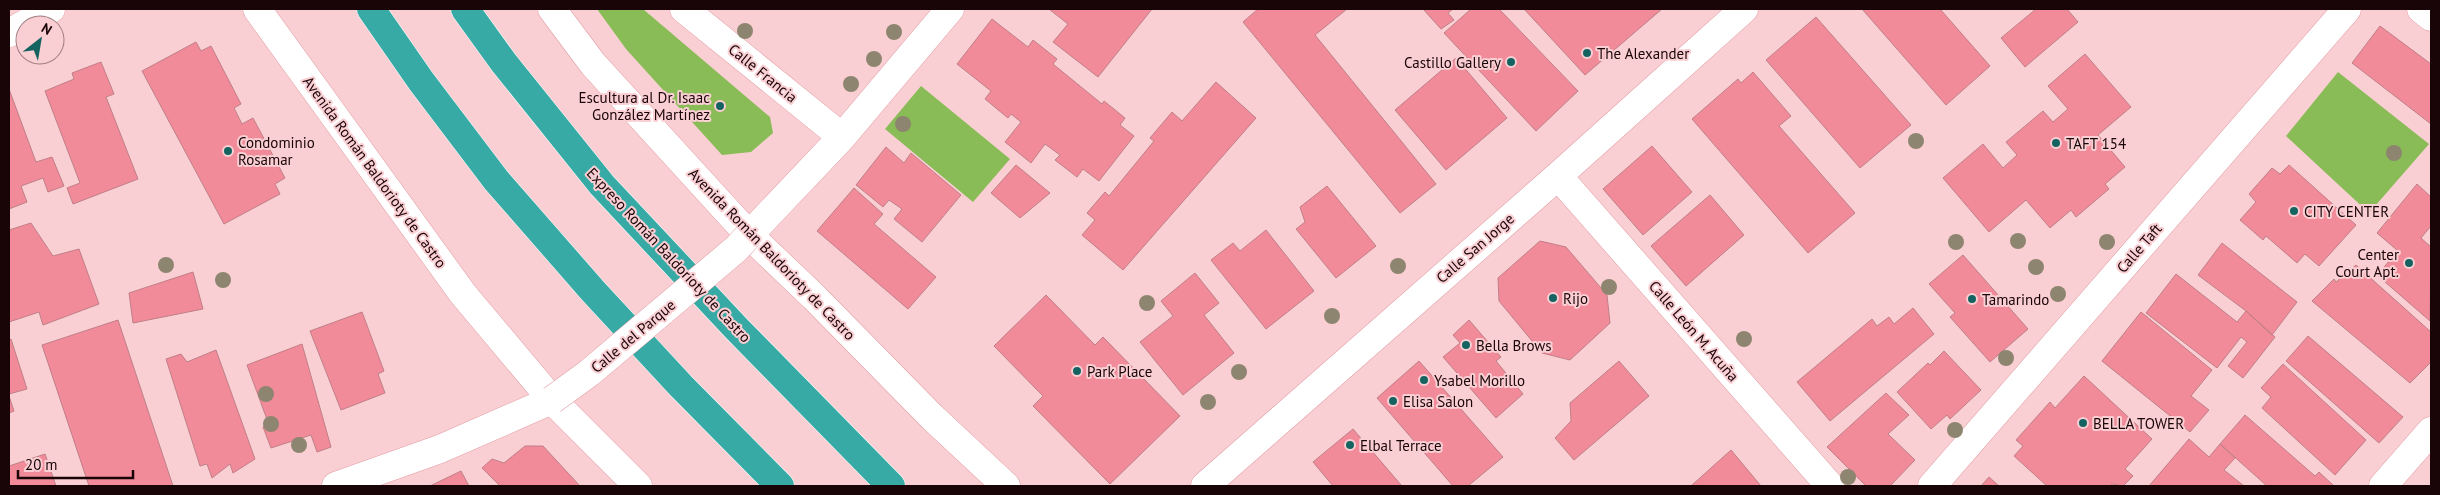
<svg xmlns="http://www.w3.org/2000/svg" width="2440" height="495" viewBox="0 0 2440 495" font-family="'PT Sans',sans-serif">
<style>
.green{fill:#89bc56}
.building{fill:#f18b9a;stroke:#c07f87}
.lines{fill:none;stroke-linecap:round;stroke-linejoin:round}
.minor-casing{stroke:#e19da5;stroke-width:29}
.highway-casing{stroke:#fff;stroke-width:29}
.minor{stroke:#fff;stroke-width:28}
.highway{stroke:#38aaa5;stroke-width:28}
.minor-bridge-casing{stroke:#e19da5;stroke-width:29;stroke-linecap:butt}
.minor-bridge{stroke:#fff;stroke-width:28}
.tree{fill:#8d856f}
.poi-dot{fill:#156361;stroke:#facfd3;stroke-width:2}
.labels{text-anchor:middle;dominant-baseline:central;stroke-width:4;stroke-linejoin:round;paint-order:stroke}
.poi-label{font-size:15px;fill:#190407;stroke:#facfd3;text-anchor:start}
.street-label{font-size:15px;fill:#190407;stroke:#facfd3}
</style>
<rect width="100%" height="100%" fill="#facfd3"/>
<path class="green" d="M597 9H643L770 117 773 133 751 152 722 155 626 49Z
M2338 72 2429 144 2369 213 2286 136Z
M921 86 1010 159 973 202 885 129Z"/>
<path class="building" d="M1049 9H1152L1098 77 1053 42 1068 24Z
M1258 9H1347L1315 35 1436 184 1400 213 1243 22Z
M1423 9H1453L1448 13 1454 20 1441 29Z
M1471 9H1499L1578 91 1536 131 1444 33Z
M1524 9H1662L1585 75Z
M1862 9H1940L1990 66 1946 105Z
M2036 9H2067L2078 22 2025 67 2001 38Z
M1816 17 1911 125 1860 168 1766 60Z
M992 19 1028 47 1033 40 1057 59 1053 64 1102 104 1104 101 1125 118 1120 125 1134 136 1099 181 1083 169 1077 177 1055 160 1060 155 1045 144 1031 163 1005 142 1021 122 1011 114 1008 118 985 99 991 91 957 64Z
M2380 26 2431 64V124L2352 63Z
M196 42 201 51 211 46 241 104 234 108 242 124 253 118 285 178 275 184 280 194 224 224 142 71Z
M2085 54 2131 107 2098 135 2125 167 2105 184 2109 189 2076 217 2071 210 2050 228 2026 200 1989 232 1943 178 1983 144 2003 168 2017 155 2006 142 2043 111 2053 122 2068 109 2048 86Z
M1456 58 1507 118 1446 170 1395 110Z
M101 62 114 94 106 97 138 179 73 204 67 188 80 183 45 91 74 79 72 73Z
M1753 72 1791 116 1779 126 1855 213 1808 253 1692 119 1738 79 1741 83Z
M1216 82 1256 118 1123 270 1082 235 1095 220 1087 213 1105 192 1109 196 1154 141 1150 138 1172 112 1182 121Z
M9 89 36 162 52 157 64 186 48 192 43 178 21 186 27 202 9 209Z
M1652 146 1692 192 1643 235 1603 189Z
M886 147 904 163 911 153 961 195 922 242 894 219 902 209 889 200 883 207 856 185Z
M1016 165 1050 193 1020 218 991 193Z
M2289 165 2356 225 2319 266 2305 254 2297 263 2266 236 2263 240 2240 220 2256 202 2249 194 2272 168 2280 174Z
M2417 184 2431 197V226L2421 238 2431 247 2430 321 2377 275 2398 251 2377 233Z
M1327 186 1376 246 1336 278 1296 229 1305 222 1300 207Z
M854 188 883 214 874 224 936 277 908 309 817 231Z
M1710 195 1744 235 1686 286 1651 246Z
M31 223 53 256 79 249 99 304 43 325 39 312 9 322V230Z
M1266 230 1314 291 1266 329 1211 260 1233 243 1240 251Z
M1540 241 1566 247 1607 295 1610 323 1570 360 1542 353 1499 301 1498 278Z
M2222 243 2297 302 2272 335 2246 311 2198 275Z
M1963 255 2028 329 1990 362 1950 317 1955 313 1929 284Z
M2356 265 2431 332V362L2410 383 2312 301 2334 279 2336 282Z
M193 272 203 309 133 323 129 293Z
M1195 273 1219 303 1204 315 1234 353 1183 395 1140 342 1173 316 1161 301Z
M2176 274 2237 322 2246 311 2275 337 2243 378 2228 366 2247 342 2241 337 2217 368 2146 313Z
M1046 295 1095 345 1103 337 1180 416 1110 484 1033 406 1043 396 994 346Z
M1913 308 1934 334 1830 421 1797 382 1872 319 1877 326 1889 317 1894 324Z
M362 312 384 371 378 374 385 393 341 410 310 331Z
M2141 312 2212 370 2191 396 2209 410 2190 432 2102 361Z
M118 320 173 486H89L42 345Z
M1469 320 1501 357 1496 361 1523 394 1496 418 1443 357 1460 343 1453 335Z
M2308 336 2403 417 2379 443 2286 361Z
M11 339 27 389 9 394V340Z
M302 344 331 447 317 452 311 435 271 448 263 427 269 425 247 365Z
M216 350 255 459 233 473 230 464 212 478 207 464 200 466 166 359 181 354 187 362Z
M1944 351 1981 390 1950 419 1947 415 1931 429 1897 392 1928 363 1930 365Z
M1419 361 1503 457 1468 486H1453L1377 398Z
M1619 361 1649 396 1574 460 1555 438 1571 421 1570 403Z
M2283 364 2366 440 2335 475 2262 408 2271 397 2261 388Z
M2084 376 2152 439 2125 469 2133 476 2123 486 2112 484 2110 486H2047L2014 456 2023 446 2016 440 2050 402 2055 408Z
M1886 393 1909 415 1888 434 1915 460 1890 486H1866L1827 447Z
M9 396 14 411 9 413Z
M2245 415 2315 476 2319 472 2334 486H2267L2220 444Z
M1353 429 1402 486H1333L1313 462Z
M2189 439 2209 457 2220 444 2235 458 2224 470 2244 486H2149Z
M525 446H543L580 486H500L482 468 492 459 504 463Z
M1731 450 1761 486H1691Z
M45 454 56 486H9V466Z
M461 471 469 486H430Z
M1989 477 1999 486H1981Z"/>
<g class="lines">
<defs>
<path id="minor" d="M257 9 463 294 552 400 638 486
M552 9 593 64 749 235 814 297 932 417 1006 486
M684 9 842 137
M2421 9 2431 17
M9 33 51 9
M1558 176 1830 486
M749 235 842 137 950 9
M336 486 440 449 552 400
M1205 486 1558 176 1744 9
M1932 486 2347 9
M2383 486 2431 431"/>
<path id="highway" d="M371 9 421 81 496 180 593 291 681 386 780 486
M465 9 504 63 602 185 737 329 891 486"/>
</defs>
<use href="#minor" class="minor-casing"/>
<use href="#highway" class="highway-casing"/>
<use href="#minor" class="minor"/>
<use href="#highway" class="highway"/>
<defs>
<path id="minor-bridge" d="M552 400 589 373 736 249 749 235"/>
</defs>
<use href="#minor-bridge" class="minor-bridge-casing"/>
<use href="#minor-bridge" class="minor-bridge"/>
</g>
<g class="tree">
<circle cx="745" cy="31" r="8"/>
<circle cx="894" cy="32" r="8"/>
<circle cx="874" cy="59" r="8"/>
<circle cx="851" cy="84" r="8"/>
<circle cx="903" cy="124" r="8"/>
<circle cx="1916" cy="141" r="8"/>
<circle cx="2394" cy="153" r="8"/>
<circle cx="2018" cy="241" r="8"/>
<circle cx="1956" cy="242" r="8"/>
<circle cx="2107" cy="242" r="8"/>
<circle cx="166" cy="265" r="8"/>
<circle cx="1398" cy="266" r="8"/>
<circle cx="2036" cy="267" r="8"/>
<circle cx="223" cy="280" r="8"/>
<circle cx="1609" cy="287" r="8"/>
<circle cx="2058" cy="294" r="8"/>
<circle cx="1147" cy="303" r="8"/>
<circle cx="1332" cy="316" r="8"/>
<circle cx="1744" cy="339" r="8"/>
<circle cx="2006" cy="358" r="8"/>
<circle cx="1239" cy="372" r="8"/>
<circle cx="266" cy="394" r="8"/>
<circle cx="1208" cy="402" r="8"/>
<circle cx="271" cy="424" r="8"/>
<circle cx="1955" cy="430" r="8"/>
<circle cx="299" cy="445" r="8"/>
<circle cx="1848" cy="477" r="8"/>
</g>
<g class="poi-dot">
<circle cx="1587" cy="53" r="5"/>
<circle cx="1511" cy="62" r="5"/>
<circle cx="720" cy="106" r="5"/>
<circle cx="2056" cy="143" r="5"/>
<circle cx="228" cy="151" r="5"/>
<circle cx="2294" cy="211" r="5"/>
<circle cx="2409" cy="263" r="5"/>
<circle cx="1553" cy="298" r="5"/>
<circle cx="1972" cy="299" r="5"/>
<circle cx="1466" cy="345" r="5"/>
<circle cx="1077" cy="371" r="5"/>
<circle cx="1424" cy="380" r="5"/>
<circle cx="1393" cy="401" r="5"/>
<circle cx="2083" cy="423" r="5"/>
<circle cx="1350" cy="445" r="5"/>
</g>
<g class="labels">
<g class="poi-label">
<text x="1597" y="53">The Alexander</text>
<text x="1501" y="62" text-anchor="end">Castillo Gallery</text>
<text x="710" y="97" text-anchor="end">Escultura al Dr. Isaac<tspan x="710" dy="17">González Martínez</tspan></text>
<text x="238" y="142">Condominio<tspan x="238" dy="17">Rosamar</tspan></text>
<text x="2066" y="143">TAFT 154</text>
<text x="2304" y="211">CITY CENTER</text>
<text x="2399" y="254" text-anchor="end">Center<tspan x="2399" dy="17">Court Apt.</tspan></text>
<text x="1563" y="298">Rijo</text>
<text x="1982" y="299">Tamarindo</text>
<text x="1476" y="345">Bella Brows</text>
<text x="1087" y="371">Park Place</text>
<text x="1434" y="380">Ysabel Morillo</text>
<text x="1403" y="401">Elisa Salon</text>
<text x="2093" y="423">BELLA TOWER</text>
<text x="1360" y="445">Elbal Terrace</text>
</g>
<g class="street-label">
<text transform="translate(763 73) rotate(39)">Calle Francia</text>
<text transform="translate(375 172) rotate(54)">Avenida Román Baldorioty de Castro</text>
<text transform="translate(1475 248) rotate(-41)">Calle San Jorge</text>
<text transform="translate(2139 248) rotate(-49)">Calle Taft</text>
<text transform="translate(772 254) rotate(46)">Avenida Román Baldorioty de Castro</text>
<text transform="translate(669 255) rotate(47)">Expreso Román Baldorioty de Castro</text>
<text transform="translate(1694 331) rotate(49)">Calle León M. Acuña</text>
<text transform="translate(633 336) rotate(-40)">Calle del Parque</text>
</g>
</g>
<rect width="2440" height="495" fill="none" stroke="#190407" stroke-width="20"/>
<g transform="translate(40 40) rotate(31)"><circle r="24" fill="#facfd3" stroke="#a07e81"/>
<path d="M0-4L9 19L0 12L-9 19Z" fill="#156361"/>
<text y="-8" font-size="14" font-weight="bold" text-anchor="middle" fill="#190407">N</text>
</g>
<path d="M18 470v8h115v-8" fill="none" stroke="#190407" stroke-width="2.5"/>
<text x="25" y="470" font-size="15" fill="#190407" stroke="#facfd3" stroke-width="4" paint-order="stroke">20 m</text>
</svg>
